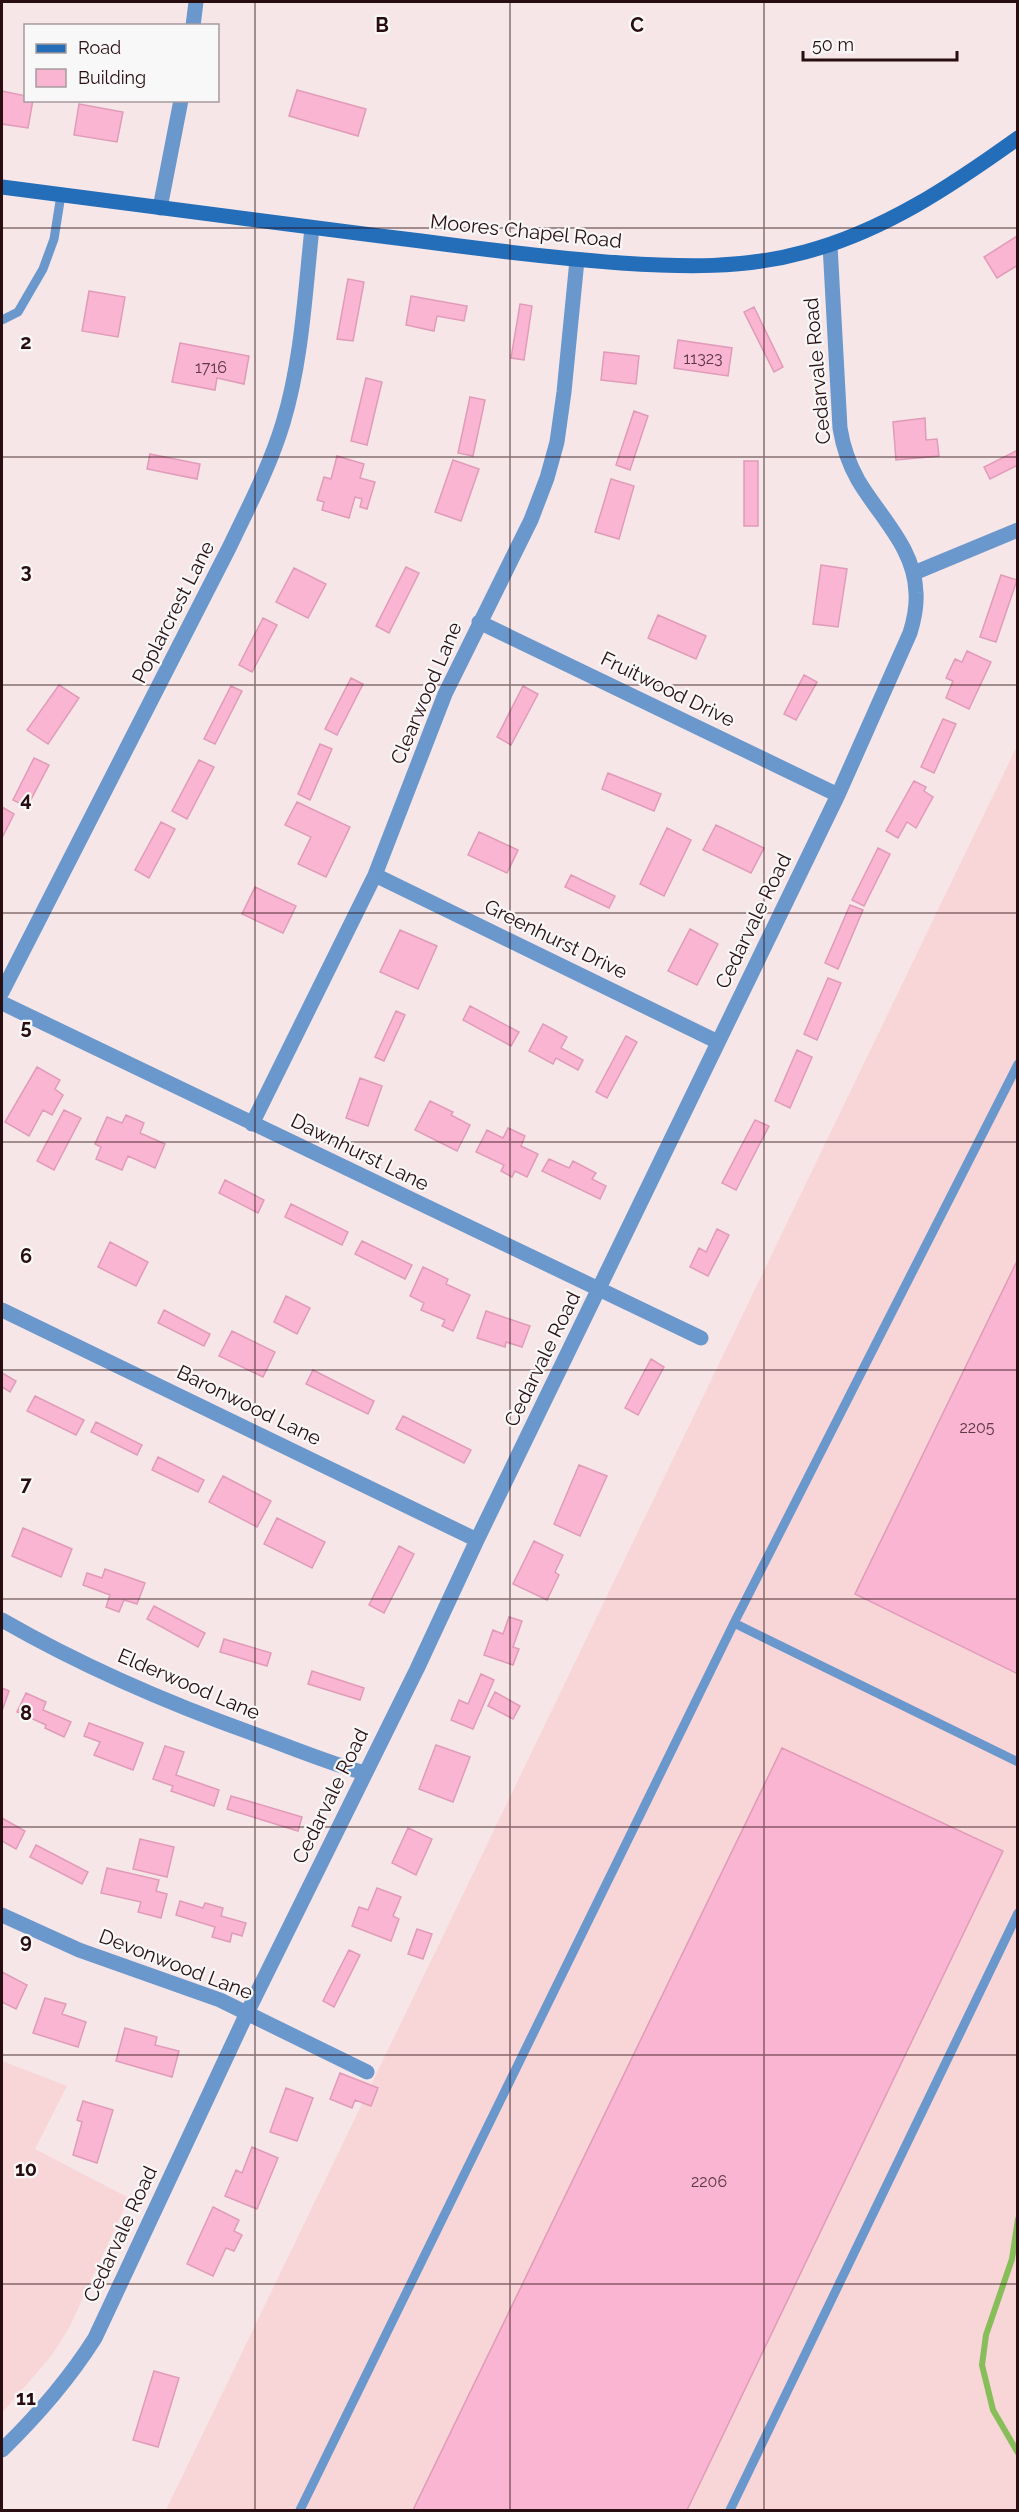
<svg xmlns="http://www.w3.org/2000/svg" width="1019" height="2512" viewBox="0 0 1019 2512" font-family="Raleway,sans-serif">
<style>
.built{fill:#f8d5d7}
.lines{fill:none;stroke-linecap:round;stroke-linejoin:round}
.stream{stroke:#87be5a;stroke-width:6}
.building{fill:#fab5d2;stroke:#e09bb8;stroke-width:1.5}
.service{stroke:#6b98cc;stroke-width:9}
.minor{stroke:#6b98cc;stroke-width:15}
.secondary{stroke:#236db9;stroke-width:15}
.grid{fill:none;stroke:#280d11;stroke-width:1.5;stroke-opacity:0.55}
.labels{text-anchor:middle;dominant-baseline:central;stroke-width:4.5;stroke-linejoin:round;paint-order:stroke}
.number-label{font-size:16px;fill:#5c3741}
.street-label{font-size:20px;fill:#280d11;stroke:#f8f8f8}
.grid-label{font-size:20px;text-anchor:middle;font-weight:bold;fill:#280d11;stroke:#f8f8f8;stroke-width:4.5;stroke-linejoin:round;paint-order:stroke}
</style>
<rect width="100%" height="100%" fill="#f7e6e8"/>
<path class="built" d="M1017 746V2510H166Z
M2 2061 67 2086 35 2149 129 2198 70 2326 52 2355 2 2413Z"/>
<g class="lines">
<path class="stream" d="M1018 2219 1012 2259 986 2335 982 2365 993 2410 1018 2453"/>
</g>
<path class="building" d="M297 90 366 109 358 136 289 116Z
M2 91 26 96V100H33L28 128 2 124Z
M79 104 123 112 117 142 74 135Z
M1017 236 1018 265 997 278 984 257Z
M348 279 364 282 353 341 337 339Z
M89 291 125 297 118 337 82 331Z
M411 296 467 306 464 321 437 316 434 331 406 325Z
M520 304 532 306 524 360 511 358Z
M754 307 783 367 774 372 744 312Z
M678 340 732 348 728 376 674 368Z
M180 343 249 356 244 384 217 378 215 390 172 382Z
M604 352 639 356 636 384 601 380Z
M366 378 382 382 367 445 351 441Z
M470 397 485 400 473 456 458 453Z
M634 411 648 416 630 470 616 465Z
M925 418 926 440 937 439 939 456 896 460 893 422Z
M1018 450V465L990 479 984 467Z
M150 454 200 464 197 479 147 469Z
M337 456 364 464 360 478 375 482 367 509 360 507 362 499 355 497 349 518 322 510 324 502 317 500 324 477 331 479Z
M453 460 479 469 461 521 435 512Z
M744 461H758V526H744Z
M611 479 634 486 619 539 595 532Z
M821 565 847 569 838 627 813 624Z
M406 567 419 573 389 633 376 626Z
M294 568 326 584 308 618 276 602Z
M1001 575 1017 580 996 642 980 637Z
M658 615 706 636 696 659 648 638Z
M263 618 277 625 252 672 239 665Z
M967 651 991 662 969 709 946 698 953 681 946 678 955 659 962 662Z
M804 675 817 682 796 720 784 714Z
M351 678 363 684 337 735 325 729Z
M59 685 79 698 48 744 27 730Z
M231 686 242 691 215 744 204 739Z
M523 686 538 694 511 745 497 737Z
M943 719 956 724 934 773 921 767Z
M320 744 332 749 310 800 298 794Z
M34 758 49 765 27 807 13 800Z
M199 760 214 767 187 819 172 811Z
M608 773 661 794 654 811 602 789Z
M914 781 926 787 924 791 933 797 916 828 907 822 898 838 886 831Z
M297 802 350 827 326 877 298 864 311 837 285 825Z
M2 807 14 814 2 838Z
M161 822 175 829 149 878 135 870Z
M716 825 764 848 751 873 703 850Z
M667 828 691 840 664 896 640 884Z
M479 832 518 850 507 873 468 855Z
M878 848 890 854 864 906 852 900Z
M571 875 615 896 609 908 565 887Z
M255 887 296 906 283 933 242 914Z
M850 905 863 910 838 969 825 963Z
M690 929 718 944 697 985 668 971Z
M400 930 437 946 418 989 380 972Z
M828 978 841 983 817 1040 804 1034Z
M470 1006 519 1032 511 1046 463 1020Z
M396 1011 405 1015 384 1061 375 1057Z
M543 1024 567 1037 561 1048 583 1060 578 1070 556 1058 553 1064 529 1051Z
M626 1036 637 1042 607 1098 596 1092Z
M797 1050 812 1057 790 1108 775 1101Z
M37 1067 60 1080 55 1089 63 1095 52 1115 43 1110 29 1136 5 1122Z
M360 1078 382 1086 368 1126 346 1118Z
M430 1101 453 1112 451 1115 470 1125 457 1151 415 1130Z
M64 1110 81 1118 54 1170 37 1161Z
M126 1115 144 1123 140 1133 165 1144 155 1168 128 1156 122 1170 96 1159 101 1147 95 1144 107 1117 122 1123Z
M755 1120 769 1126 736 1190 722 1183Z
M508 1128 525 1136 521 1146 538 1154 527 1177 515 1171 512 1177 501 1171 504 1165 476 1152 487 1130 503 1138Z
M549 1159 569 1168 573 1161 596 1173 592 1179 606 1186 600 1199 542 1171Z
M225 1180 264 1200 258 1213 219 1193Z
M291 1204 348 1232 342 1245 285 1217Z
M717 1229 729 1235 708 1276 690 1267 699 1248 706 1252Z
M362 1241 412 1265 405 1279 355 1254Z
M110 1242 148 1262 136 1286 98 1267Z
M1018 1259V1674L855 1594Z
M423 1267 448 1279 446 1284 470 1295 453 1331 442 1326 445 1320 421 1310 424 1303 410 1296Z
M286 1296 310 1308 297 1334 274 1322Z
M164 1310 210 1334 204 1346 158 1323Z
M486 1311 530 1326 522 1347 506 1342 505 1347 477 1338Z
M232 1331 275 1352 263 1377 219 1356Z
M651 1359 664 1367 638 1415 625 1408Z
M313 1370 374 1401 368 1414 306 1384Z
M2 1373 16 1381 10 1392 2 1387Z
M35 1396 84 1420 76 1435 27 1411Z
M403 1416 471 1450 464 1463 396 1429Z
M96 1422 142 1445 137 1455 91 1432Z
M158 1457 204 1480 198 1492 152 1470Z
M579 1465 607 1476 580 1536 554 1524Z
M223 1476 271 1501 257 1527 209 1502Z
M277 1518 325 1542 312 1568 264 1544Z
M23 1528 72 1549 61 1577 12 1556Z
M534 1541 563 1555 555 1572 559 1575 547 1600 513 1584Z
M399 1546 414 1554 384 1613 369 1605Z
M105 1569 145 1583 137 1604 124 1600 119 1612 106 1607 110 1595 83 1585 87 1573 102 1578Z
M154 1606 205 1633 198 1647 147 1619Z
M509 1617 522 1621 513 1647 519 1649 513 1665 484 1655 493 1630 503 1634Z
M224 1639 271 1653 267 1666 220 1652Z
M312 1671 364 1688 360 1700 308 1684Z
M481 1674 494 1680 473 1729 451 1720 459 1700 468 1704Z
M2 1688 9 1691 2 1711Z
M495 1692 520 1706 513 1719 488 1706Z
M26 1693 46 1702 43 1710 71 1722 64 1737 45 1728 46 1725 17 1712Z
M89 1723 143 1743 133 1770 94 1755 100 1742 84 1736Z
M436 1745 470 1757 453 1802 419 1789Z
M165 1746 184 1752 176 1775 219 1790 214 1806 171 1791 173 1786 153 1779Z
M782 1748 1003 1851 687 2510H413Z
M231 1796 302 1817 298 1831 227 1809Z
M2 1818 25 1831 16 1849 2 1841Z
M408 1828 432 1839 416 1875 392 1863Z
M140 1839 174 1847 167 1877 133 1869Z
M36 1845 88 1872 82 1884 30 1857Z
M107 1868 159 1880 156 1891 167 1894 161 1918 138 1912 141 1902 101 1893Z
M377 1888 401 1897 393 1916 399 1919 391 1941 352 1926 359 1907 368 1910Z
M180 1901 203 1908 205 1903 223 1908 221 1916 246 1923 242 1936 232 1933 230 1942 212 1937 215 1927 176 1915Z
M417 1929 432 1934 423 1959 408 1954Z
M349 1950 360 1955 334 2007 323 2001Z
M2 1972 27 1985 16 2009 2 2002Z
M45 1998 66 2004 62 2014 86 2022 78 2047 33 2033Z
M125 2028 157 2037 155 2045 179 2051 172 2077 116 2061Z
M340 2073 378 2088 371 2106 355 2100 352 2108 330 2099Z
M286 2088 313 2098 297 2141 270 2132Z
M83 2101 113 2110 97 2163 73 2155 82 2122 77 2120Z
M252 2147 278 2158 257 2209 225 2196 236 2170 242 2173Z
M213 2207 239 2220 234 2231 242 2235 234 2251 226 2248 213 2276 187 2264Z
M154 2371 179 2378 158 2447 133 2440Z"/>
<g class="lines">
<path class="service" d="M2 320 18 312 43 269 54 239 61 195
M734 1623 1018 1762
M300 2510 734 1623 1018 1064
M730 2510 1018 1913"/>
<path class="minor" d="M193 26 196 2
M160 208 181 100
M914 573 1018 530
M479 622 838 795
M375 875 718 1042
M2 992 230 546C249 506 270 466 283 423 302 360 305 293 312 228
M2 1003 701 1338
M252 1124 375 875 445 694 531 520 547 478 557 442 564 392 577 260
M2 1310 477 1540
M2 1620C82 1666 170 1704 257 1735 293 1748 328 1763 365 1773
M2 1915 79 1950 220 2000 367 2072
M2 2450C37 2416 69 2379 95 2338L247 2013 417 1669 477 1540 838 795 910 633C914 620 917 607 916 593 915 548 879 516 858 480 849 464 843 447 840 428L830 245"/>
<path class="secondary" d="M2 187C141 206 281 224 421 241 488 250 554 258 621 263 682 267 744 269 805 252 884 231 951 186 1018 138"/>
</g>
<path class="grid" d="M255 2V2510M510 2V2510M764 2V2510M2 228H1018M2 457H1018M2 685H1018M2 913H1018M2 1142H1018M2 1370H1018M2 1599H1018M2 1827H1018M2 2055H1018M2 2284H1018"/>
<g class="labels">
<g class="number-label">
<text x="703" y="358">11323</text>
<text x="211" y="367">1716</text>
<text x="977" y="1427">2205</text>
<text x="709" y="2181">2206</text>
</g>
<g class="street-label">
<text transform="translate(526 231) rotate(6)">Moores Chapel Road</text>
<text transform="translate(817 371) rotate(-95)">Cedarvale Road</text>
<text transform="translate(173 612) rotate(-63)">Poplarcrest Lane</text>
<text transform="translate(668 689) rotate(26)">Fruitwood Drive</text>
<text transform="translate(426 693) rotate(-67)">Clearwood Lane</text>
<text transform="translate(753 921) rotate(-64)">Cedarvale Road</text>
<text transform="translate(556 939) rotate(26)">Greenhurst Drive</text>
<text transform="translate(360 1152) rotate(26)">Dawnhurst Lane</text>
<text transform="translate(542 1359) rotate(-64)">Cedarvale Road</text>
<text transform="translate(249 1405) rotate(26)">Baronwood Lane</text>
<text transform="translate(189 1684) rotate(23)">Elderwood Lane</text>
<text transform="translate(330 1796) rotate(-64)">Cedarvale Road</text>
<text transform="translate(176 1964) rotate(21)">Devonwood Lane</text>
<text transform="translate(120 2234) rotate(-65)">Cedarvale Road</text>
</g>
</g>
<g class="grid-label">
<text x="382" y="32">B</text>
<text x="637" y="32">C</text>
<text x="26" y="349">2</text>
<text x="26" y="578">3</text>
<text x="26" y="806">4</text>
<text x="26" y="1034">5</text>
<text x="26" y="1263">6</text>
<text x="26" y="1491">7</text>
<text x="26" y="1720">8</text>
<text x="26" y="1948">9</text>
<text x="26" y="2176">10</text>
<text x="26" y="2405">11</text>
</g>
<rect width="1019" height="2512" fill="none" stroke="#280d11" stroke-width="6"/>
<rect x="24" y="24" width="195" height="78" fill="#f8f8f8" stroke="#a59a9c" stroke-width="1.5"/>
<rect x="36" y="44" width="30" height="9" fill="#236db9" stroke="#a59a9c" stroke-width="1.5"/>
<text x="78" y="54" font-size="18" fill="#280d11">Road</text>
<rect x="36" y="69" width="30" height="18" fill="#fab5d2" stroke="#a59a9c" stroke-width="1.5"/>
<text x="78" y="84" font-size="18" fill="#280d11">Building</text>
<path d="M803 51v9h154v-9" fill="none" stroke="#280d11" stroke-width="3"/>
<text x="812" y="51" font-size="18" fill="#280d11" stroke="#f8f8f8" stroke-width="4.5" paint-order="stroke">50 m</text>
</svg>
